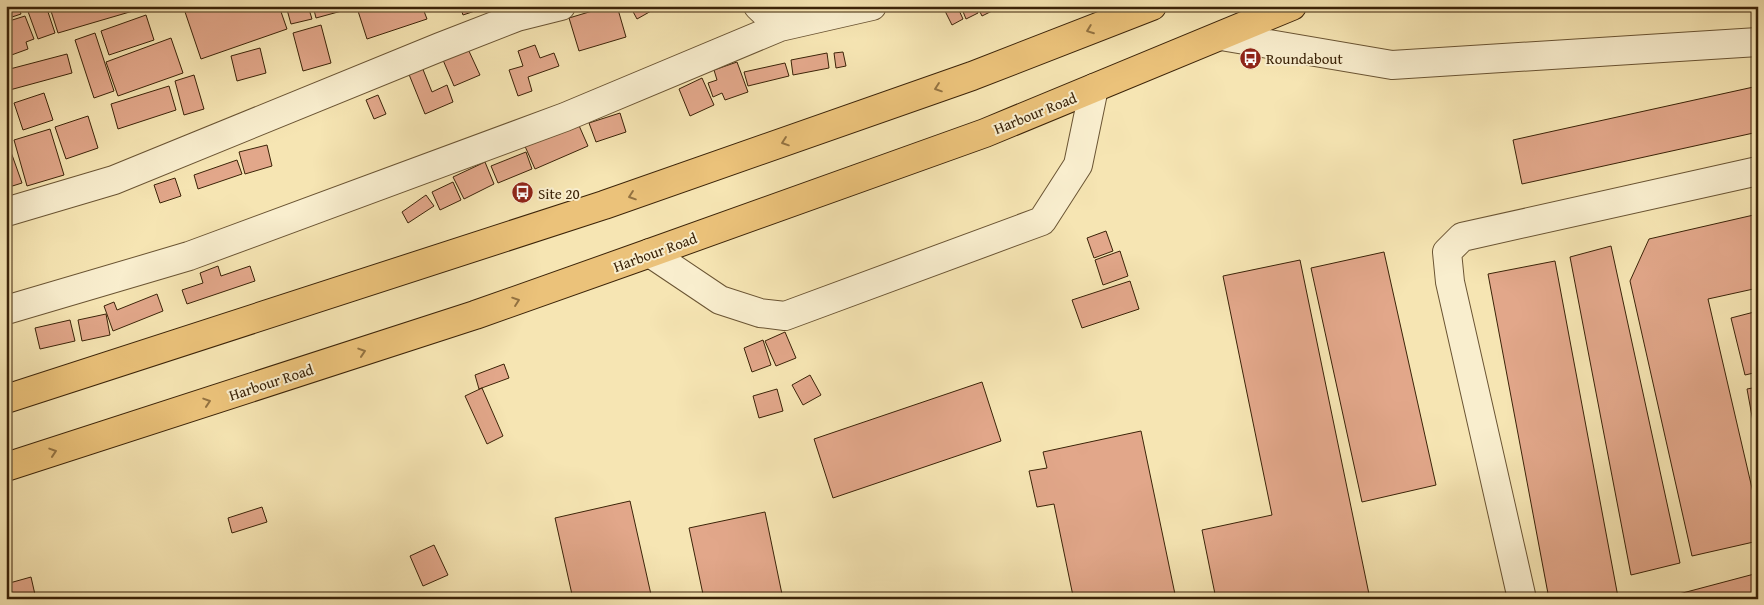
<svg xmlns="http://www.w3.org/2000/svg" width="1764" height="605" viewBox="0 0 1764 605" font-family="'Gentium Book Plus',serif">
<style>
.building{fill:#e2a78a;stroke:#3b2308}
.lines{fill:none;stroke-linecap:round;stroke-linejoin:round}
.minor-casing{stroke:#6a5433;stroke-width:30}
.highway-casing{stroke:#3b2308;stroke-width:30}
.minor{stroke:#f9eece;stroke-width:28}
.highway{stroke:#ebc27a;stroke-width:28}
.oneway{stroke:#937241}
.labels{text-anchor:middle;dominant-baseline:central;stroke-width:4;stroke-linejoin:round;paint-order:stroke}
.poi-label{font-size:15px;fill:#3b2308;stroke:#f9eece;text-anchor:start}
.street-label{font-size:15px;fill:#3b2308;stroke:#f9eece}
</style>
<rect width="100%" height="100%" fill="#f6e5b3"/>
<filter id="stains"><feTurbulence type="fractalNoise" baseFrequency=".004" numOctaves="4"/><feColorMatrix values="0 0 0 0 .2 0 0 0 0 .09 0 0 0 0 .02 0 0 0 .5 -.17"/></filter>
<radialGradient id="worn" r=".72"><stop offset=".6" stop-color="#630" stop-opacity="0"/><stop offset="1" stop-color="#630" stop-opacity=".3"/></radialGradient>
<path class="building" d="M6 6H18L21 14 6 19Z
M26 6H46L55 33 38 39Z
M55 6H150L58 33 50 8Z
M183 6H279L287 29 201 59Z
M286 6H308L312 19 291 24Z
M313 6H360L316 18Z
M372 6H422L427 19 367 39 358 11Z
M460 6H487V7L463 15Z
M609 6H617L626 37 579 51 569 18Z
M630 6H660L637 19Z
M957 6 963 19 952 25 943 7Z
M968 6H975L978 13 966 19 962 9Z
M977 6H992L994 10 982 16Z
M146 15 154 40 109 55 101 31Z
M25 16 34 39 26 42 28 49 6 57V22Z
M321 25 331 63 303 71 293 33Z
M95 33 114 91 94 98 75 40Z
M171 38 183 73 118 96 106 62Z
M535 45 540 58 554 53 559 66 528 77 532 91 518 96 509 70 523 66 518 51Z
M260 48 266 73 237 81 231 56Z
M468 49 480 75 454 86 443 60Z
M843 52 846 66 836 68 834 53Z
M827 53 829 68 793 75 791 60Z
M67 54 72 73 6 91V70Z
M737 62 748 92 725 100 722 93 713 97 708 83 717 80 714 70Z
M785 63 789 76 748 86 744 72Z
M422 67 432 92 447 85 453 102 425 114 408 72Z
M194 75 204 109 184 115 175 81Z
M702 78 714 105 690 116 679 89Z
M169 86 176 110 118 129 111 104Z
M1758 86V132L1522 184 1513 140Z
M44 93 53 120 23 130 14 103Z
M378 95 386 114 374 119 366 100Z
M620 113 626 132 596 142 589 123Z
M88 116 98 148 66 159 55 127Z
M577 121 588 146 535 169 524 144Z
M50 129 64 175 27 186 14 140Z
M6 138 22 183 6 188Z
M267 145 272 166 245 174 239 152Z
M526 152 532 169 498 183 491 166Z
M237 160 242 174 198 189 194 175Z
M485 162 494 184 464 199 453 177Z
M175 178 181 196 160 203 154 185Z
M453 182 461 200 440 210 432 192Z
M426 195 434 206 408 223 402 212Z
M1758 214V288L1708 299 1758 514V541L1692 556 1630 281 1649 239Z
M1106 231 1113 251 1094 258 1087 238Z
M1611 246 1680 563 1631 575 1570 257Z
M1120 251 1128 276 1103 285 1095 260Z
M1384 252 1436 485 1362 502 1311 268Z
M1300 260 1370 599H1216L1202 530 1272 515 1223 276Z
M1555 261 1618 597 1608 599H1549L1488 274Z
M218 266 221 276 250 266 255 281 187 304 182 290 203 283 200 273Z
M1130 281 1139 309 1082 328 1072 300Z
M157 294 163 311 113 331 104 306 114 302 117 310Z
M1758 311V372L1745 375 1731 318Z
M106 314 110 335 82 341 78 320Z
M70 320 75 341 40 349 35 328Z
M785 332 796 358 776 366 765 341Z
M763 340 771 365 752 372 744 348Z
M504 364 509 378 479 389 475 375Z
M810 375 821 395 803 405 792 385Z
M982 382 1001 441 833 498 814 439Z
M1758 387V449L1747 389Z
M482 388 503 436 487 444 465 396Z
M777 389 783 411 759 418 753 396Z
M1141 431 1176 599H1059L1073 596 1054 504 1037 507 1029 471 1047 468 1043 452Z
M630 501 652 599H573L555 518Z
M262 507 267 522 232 533 228 518Z
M765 512 783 599H704L689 528Z
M434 545 448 575 423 586 410 556Z
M1758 573V599H1660Z
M31 577 36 599H6V584Z"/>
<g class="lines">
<defs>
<path id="minor" d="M758 6 780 27 872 6
M1221 36 1392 65 1758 42
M6 212 114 180 440 47 517 17 561 6
M650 253 720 300 760 313 785 316 1042 221 1078 165 1094 88
M6 310 189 256 565 117 780 27
M1522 599 1450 282 1447 252 1462 237 1758 171"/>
<path id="highway" d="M6 399 604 205 972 76 1152 6
M6 467 475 315 650 253 985 133 1292 6"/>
</defs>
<use href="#minor" class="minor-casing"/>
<use href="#highway" class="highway-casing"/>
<use href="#minor" class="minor"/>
<use href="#highway" class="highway"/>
</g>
<defs><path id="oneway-chevron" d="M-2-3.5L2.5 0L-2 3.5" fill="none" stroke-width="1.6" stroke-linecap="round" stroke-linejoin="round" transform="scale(1.25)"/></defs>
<g class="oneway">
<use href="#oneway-chevron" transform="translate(1090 30) rotate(159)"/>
<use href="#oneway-chevron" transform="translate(938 88) rotate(161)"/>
<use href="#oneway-chevron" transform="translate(785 142) rotate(161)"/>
<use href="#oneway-chevron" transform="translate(632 196) rotate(161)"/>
<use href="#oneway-chevron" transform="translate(516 301) rotate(-19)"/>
<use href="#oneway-chevron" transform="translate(362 352) rotate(-18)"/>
<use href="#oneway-chevron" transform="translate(207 402) rotate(-18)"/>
<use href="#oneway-chevron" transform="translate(53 452) rotate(-18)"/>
</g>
<defs>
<symbol id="bus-disc" viewBox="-11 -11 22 22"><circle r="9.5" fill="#8f2418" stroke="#f9eece"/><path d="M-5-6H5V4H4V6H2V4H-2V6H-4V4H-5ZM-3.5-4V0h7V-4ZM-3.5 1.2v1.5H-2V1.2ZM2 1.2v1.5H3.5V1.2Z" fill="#fff"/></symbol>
</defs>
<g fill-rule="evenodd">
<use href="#bus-disc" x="1238" y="46" width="25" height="25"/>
<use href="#bus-disc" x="510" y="180" width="25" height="25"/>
</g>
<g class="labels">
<g class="poi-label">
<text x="1266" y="58">Roundabout</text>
<text x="538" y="193">Site 20</text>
</g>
<g class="street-label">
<text transform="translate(1035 113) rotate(-22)">Harbour Road</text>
<text transform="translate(655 252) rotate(-20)">Harbour Road</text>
<text transform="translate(271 382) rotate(-18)">Harbour Road</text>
</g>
</g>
<rect width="1764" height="605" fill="none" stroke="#f6e5b3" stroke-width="25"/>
<rect x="8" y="8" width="1749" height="590" fill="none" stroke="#3b2308" stroke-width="2.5"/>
<rect x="12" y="12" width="1739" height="580" fill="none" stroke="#3b2308"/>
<rect width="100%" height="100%" filter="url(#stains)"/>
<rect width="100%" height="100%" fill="url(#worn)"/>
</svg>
